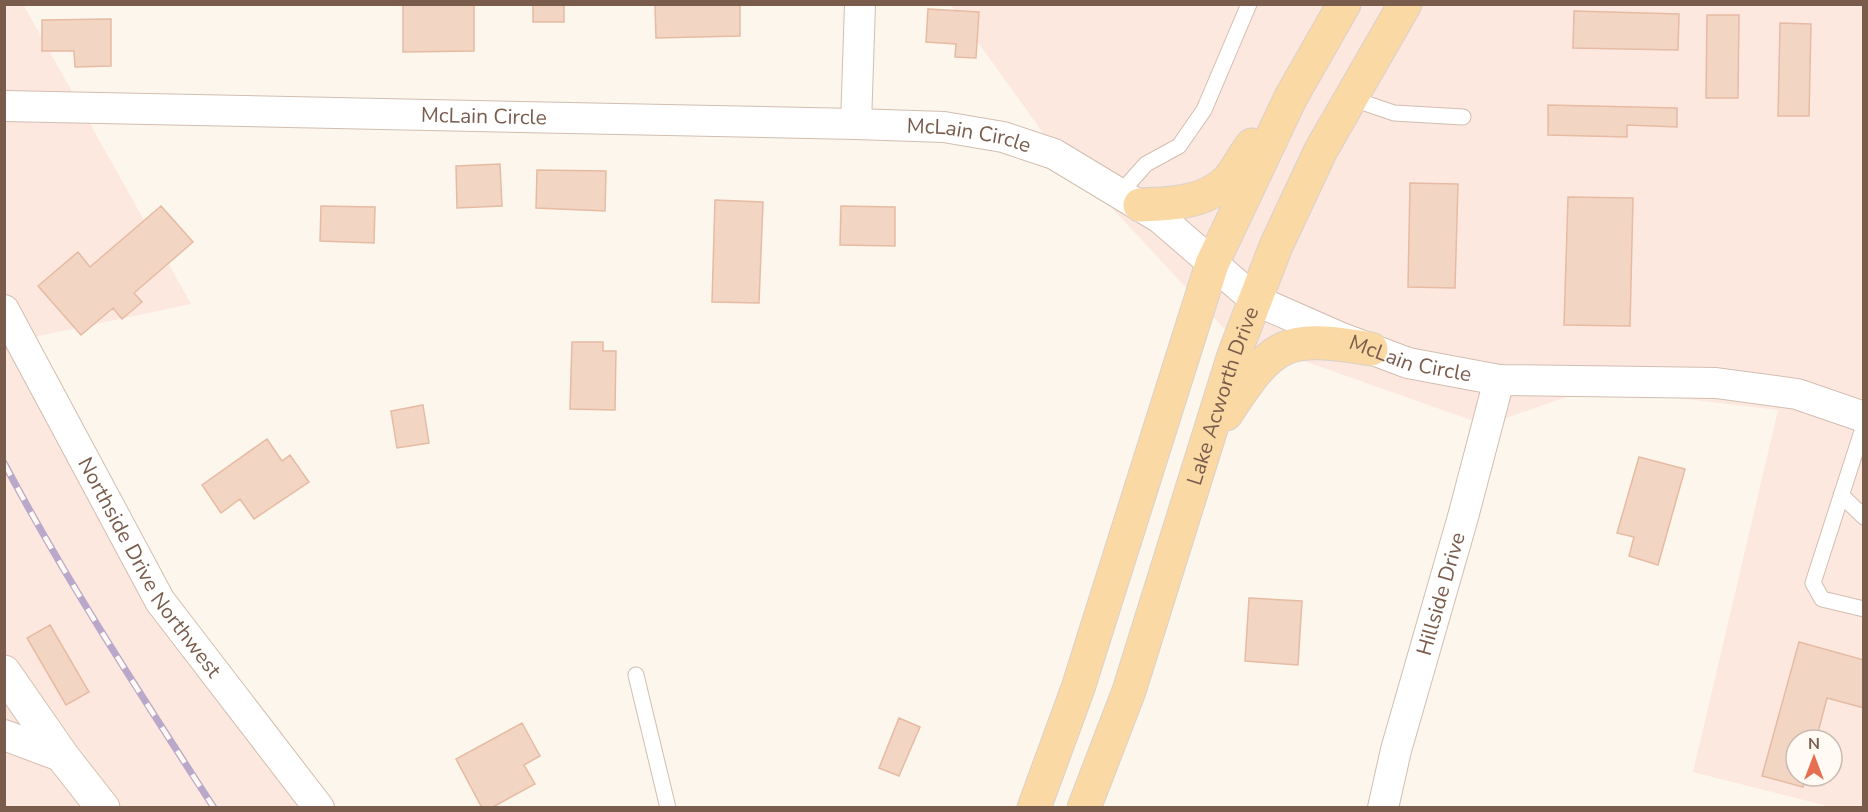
<svg xmlns="http://www.w3.org/2000/svg" width="1868" height="812" viewBox="0 0 1868 812" font-family="'Nunito Sans',sans-serif">
<style>
.commercial{fill:#fde8e0;fill-rule:evenodd}
.building{fill:#f3d5c3;stroke:#e6bba3;stroke-width:1.5}
.lines{fill:none;stroke-linecap:round;stroke-linejoin:round}
.lane-casing{stroke:#d1beb0;stroke-width:17}
.street-casing{stroke:#d1beb0;stroke-width:32}
.secondary-casing{stroke:#d6c0b0;stroke-width:35}
.primary-casing{stroke:#dad1cd;stroke-width:35}
.lane{stroke:#fff;stroke-width:15}
.street{stroke:#fff;stroke-width:30}
.secondary{stroke:#fff;stroke-width:33}
.primary{stroke:#fbd9a5;stroke-width:33}
.rail-casing{stroke:#b9a8c9;stroke-width:7}
.rail{stroke:#fffaf3;stroke-width:4.5;stroke-dasharray:14;stroke-linecap:butt}
.labels{text-anchor:middle;dominant-baseline:central;stroke-width:6;stroke-linejoin:round;paint-order:stroke}
.street-label{font-size:21px;fill:#7a5c4d;stroke:#fffaf3}
</style>
<rect width="100%" height="100%" fill="#fdf6ec"/>
<path class="commercial" d="M23 4 191 304 10 342 314 807 5 808 4 5Z
M951 5H1863V807H1831L1693 772 1778 410 1593 388 1485 425 1230 335 1046 137ZM1796 740H1832V776H1796Z"/>
<path class="building" d="M474 4V51L403 52V5Z
M533 4H564V22H533Z
M655 4H740V36L656 38Z
M928 9 979 12 976 58 955 57 956 44 926 42Z
M1574 11 1679 14 1678 50 1573 48Z
M1707 15H1739L1738 98H1706Z
M111 19V66L75 67 74 51H42V20Z
M1780 23 1811 24 1809 116H1778Z
M1548 105 1677 108V127L1627 125V137L1548 135Z
M500 164 502 206 457 208 456 166Z
M537 170 606 171 605 211 536 208Z
M1410 183 1458 184 1455 288 1408 287Z
M1568 197 1633 198 1630 326 1564 325Z
M715 200 763 202 759 303 712 302Z
M161 206 193 242 134 293 142 302 122 319 113 308 81 335 38 286 78 252 90 267Z
M321 206 375 207 374 243 320 241Z
M841 206 895 207V246L840 245Z
M572 342H603V351H616L615 410 570 409Z
M423 405 429 443 397 448 391 411Z
M267 439 282 461 290 455 309 482 254 519 240 499 221 513 202 485Z
M1639 457 1685 469 1658 565 1629 556 1634 537 1617 533Z
M1249 598 1302 601 1298 665 1245 661Z
M50 625 89 692 66 705 27 638Z
M1799 642 1864 660V708L1827 698 1816 740H1796V776H1806L1803 787 1762 776Z
M899 718 920 727 899 776 879 768Z
M522 723 540 756 524 765 535 784 491 808H482L456 759Z"/>
<g class="lines">
<defs>
<path id="lane" d="M1350 98 1394 113 1463 117
M1121 192 1146 164 1179 146 1204 110 1249 4
M1864 425 1813 583 1822 599 1864 609
M1841 495 1864 517
M636 675 668 808"/>
<g id="street">
<path id="s1" d="M4 106 856 124 944 127 1003 137 1054 154 1160 218 1255 300 1339 337 1408 363 1499 380 1716 383 1797 394 1864 417"/>
<path d="M856 124 860 4"/>
<path id="s2" d="M4 310 160 601 319 808"/>
<path d="M4 735 63 757"/>
<path id="s3" d="M1383 808 1396 750 1463 517 1499 380"/>
</g>
<path id="secondary" d="M4 672 63 757 103 808"/>
<g id="primary">
<path d="M1140 205C1171 204 1205 203 1228 180 1237 170 1243 156 1252 145"/>
<path d="M1226 414C1274 340 1285 335 1371 349"/>
<path d="M1034 808 1078 688 1212 264 1291 97 1344 4"/>
<path id="s4" d="M1084 808 1129 691 1234 355 1276 246 1321 150 1405 4"/>
</g>
</defs>
<use href="#lane" class="lane-casing"/>
<use href="#street" class="street-casing"/>
<use href="#secondary" class="secondary-casing"/>
<use href="#primary" class="primary-casing"/>
<use href="#lane" class="lane"/>
<use href="#street" class="street"/>
<use href="#secondary" class="secondary"/>
<use href="#primary" class="primary"/>
<defs>
<path id="rail" d="M4 463C67 582 141 695 214 808"/>
</defs>
<use href="#rail" class="rail-casing"/>
<use href="#rail" class="rail"/>
</g>
<g class="labels">
<g class="street-label">
<text stroke="none"><textPath href="#s1" startOffset="480">McLain Circle</textPath></text>
<text stroke="none"><textPath href="#s1" startOffset="966">McLain Circle</textPath></text>
<text stroke="none"><textPath href="#s1" startOffset="1470">McLain Circle</textPath></text>
<text stroke="none"><textPath href="#s4" startOffset="435">Lake Acworth Drive</textPath></text>
<text stroke="none"><textPath href="#s2" startOffset="296">Northside Drive Northwest</textPath></text>
<text stroke="none"><textPath href="#s3" startOffset="222">Hillside Drive</textPath></text>
</g>
</g>
<rect width="1868" height="812" fill="none" stroke="#7a5c4d" stroke-width="12"/>
<g transform="translate(1814 758)"><circle r="28" fill="#fffaf3" stroke="#cabbb1" stroke-width="1.5"/>
<path d="M0-4.5L10 22L0 15L-10 22Z" fill="#e76f51"/>
<text y="-9" font-size="16" font-weight="bold" text-anchor="middle" fill="#7a5c4d">N</text>
</g>
</svg>
